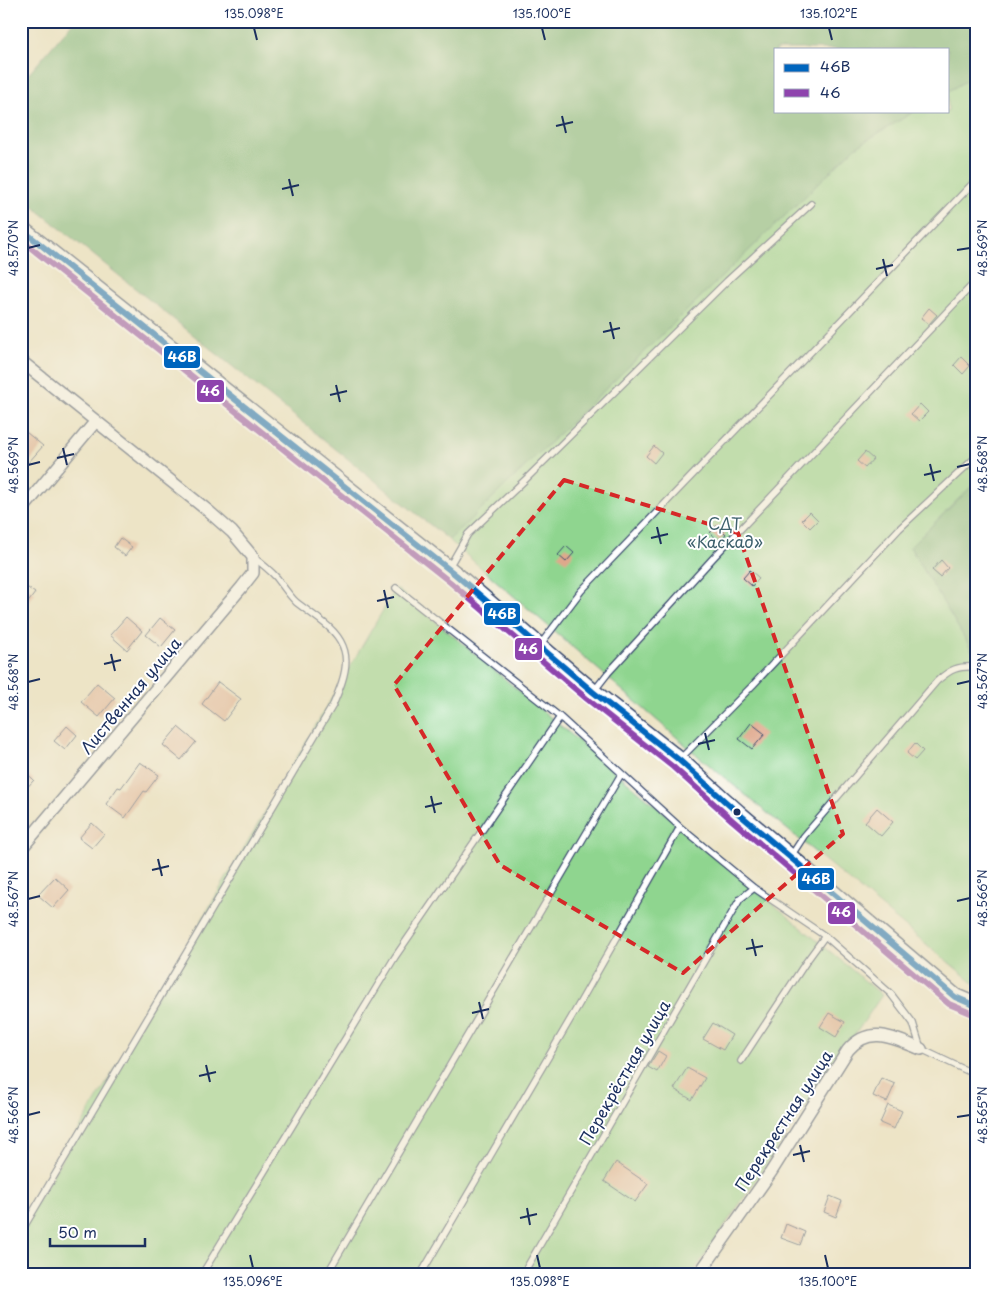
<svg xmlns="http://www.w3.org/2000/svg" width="997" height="1295" viewBox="0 0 997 1295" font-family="'Playpen Sans',sans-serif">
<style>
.green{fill:#8fd58f;stroke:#558276}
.forest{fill:#73b67a;stroke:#47726c}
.building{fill:#dfa88c}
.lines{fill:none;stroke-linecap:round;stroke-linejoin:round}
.lane-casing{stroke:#3a4a6e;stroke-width:8}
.street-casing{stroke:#3a4a6e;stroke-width:14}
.secondary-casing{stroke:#3a4a6e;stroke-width:19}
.lane{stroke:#fff;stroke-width:5.5}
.street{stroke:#fff;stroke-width:11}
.secondary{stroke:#fff;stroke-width:16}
.bus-1-casing{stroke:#fff;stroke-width:10}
.bus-2-casing{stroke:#fff;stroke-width:10}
.bus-1{stroke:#0065bd;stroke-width:6}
.bus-2{stroke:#8e44ad;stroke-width:6}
.marked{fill:none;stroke:#d62828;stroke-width:4;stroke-dasharray:10 6;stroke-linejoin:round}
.ticks{fill:none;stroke:#1b2f5e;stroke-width:2}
.bus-dot{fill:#1b2f5e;stroke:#fff;stroke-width:2}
.labels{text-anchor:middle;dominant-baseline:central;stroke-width:4;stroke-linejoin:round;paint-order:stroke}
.park-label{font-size:16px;fill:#3e616d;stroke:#fff}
.street-label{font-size:16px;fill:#1b2f5e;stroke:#fff}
.line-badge{stroke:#fff;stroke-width:2}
.badge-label{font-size:14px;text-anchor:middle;font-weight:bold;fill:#fff}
.neatline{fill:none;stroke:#1b2f5e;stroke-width:2}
.ticks-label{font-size:12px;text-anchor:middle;fill:#1b2f5e}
</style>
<rect width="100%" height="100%" fill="#fff"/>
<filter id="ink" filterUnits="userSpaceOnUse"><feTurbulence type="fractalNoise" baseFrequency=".02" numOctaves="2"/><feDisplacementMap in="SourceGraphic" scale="10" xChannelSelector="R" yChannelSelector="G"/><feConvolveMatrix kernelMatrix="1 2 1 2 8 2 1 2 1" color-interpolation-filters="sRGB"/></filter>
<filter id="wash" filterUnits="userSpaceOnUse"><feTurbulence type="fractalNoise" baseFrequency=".0096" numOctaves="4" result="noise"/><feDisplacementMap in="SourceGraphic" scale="20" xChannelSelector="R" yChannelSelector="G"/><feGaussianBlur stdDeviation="1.12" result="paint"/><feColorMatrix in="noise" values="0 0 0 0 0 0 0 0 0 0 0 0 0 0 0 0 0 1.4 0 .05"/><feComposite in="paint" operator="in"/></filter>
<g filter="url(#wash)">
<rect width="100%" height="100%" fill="#ede4c6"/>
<path class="green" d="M976 75V482L910 547 976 657V985L697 755 449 540 857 146 915 111H948V91Z
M396 588 882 995 692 1274H21V1229Z"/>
<path class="forest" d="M74 21H408L419 27 425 21H976V75L948 91V49H776V111H915L857 146 449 540 21 197V83Z
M976 482V657L910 547Z"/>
<g id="blocks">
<path class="building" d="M929 308 937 315 929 324 921 318Z
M961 357 970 366 963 374 954 365Z
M920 404 928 412 919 421 911 414Z
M21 428 43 446 21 471Z
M654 446 662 453 654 463 646 456Z
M865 452 873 459 865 468 857 461Z
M810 512 818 520 810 528 802 520Z
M717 525 726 534 719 541 710 533Z
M120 538 132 547 125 556 114 547Z
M566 546 574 553 566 562 558 555Z
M941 560 948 568 940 577 932 570Z
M750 570 759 578 752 586 743 578Z
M21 583 35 593 21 612Z
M126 617 142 631 127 650 110 635Z
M160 618 175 630 161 647 146 635Z
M218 682 241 699 224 721 202 704Z
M97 683 115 698 99 717 81 702Z
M751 723 765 734 752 749 739 739Z
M67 726 77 735 65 750 54 741Z
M178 727 196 742 181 760 163 745Z
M915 743 923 751 915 760 907 753Z
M140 762 159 775 146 792 144 791 125 818 106 804 118 787 121 788Z
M21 768 34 780 21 794Z
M877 808 893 822 881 836 865 822Z
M92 823 104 834 92 848 79 838Z
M55 877 69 890 53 908 38 895Z
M829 1013 845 1022 836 1037 820 1027Z
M713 1023 732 1035 723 1050 703 1039Z
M658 1051 666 1056 657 1072 648 1067Z
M687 1068 705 1078 692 1100 674 1089Z
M881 1078 895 1084 887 1102 873 1096Z
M888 1105 902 1111 894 1129 880 1123Z
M616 1162 648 1184 635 1202 604 1181Z
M830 1196 842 1201 836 1217 824 1212Z
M786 1224 805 1232 800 1245 781 1238Z"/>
</g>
</g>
<g filter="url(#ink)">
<use href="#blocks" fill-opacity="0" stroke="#3a4a6e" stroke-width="1"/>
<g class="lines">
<defs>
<path id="lane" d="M21 27 24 21
M449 567 468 534 526 479 727 281 811 204
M396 588 560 717 680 827 754 888 825 936 891 994 913 1023 921 1049 976 1075
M540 645 581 591 976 180
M594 691 608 673 714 557 976 281
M681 758 753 685 899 529 976 457
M791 856 804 836 937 681C951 669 957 666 976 667
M741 1061 806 962 825 936
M21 1232 333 705C347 672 356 648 324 623 315 616 305 609 296 602 288 594 283 586 277 578 270 570 261 563 253 557
M202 1274 395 957 560 717
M327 1274 620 776
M421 1274 574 1013 680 827
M523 1274 740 899 754 888"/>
<path id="street" d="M21 361 207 510 232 532 253 557V573L242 587 21 849
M21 511 96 421
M699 1274 771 1172 848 1050C870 1024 895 1039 921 1049"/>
<path id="secondary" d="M21 229 456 575 593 692 679 760 738 813 955 997 976 1006"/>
</defs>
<use href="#lane" class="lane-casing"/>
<use href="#street" class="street-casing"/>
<use href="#secondary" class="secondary-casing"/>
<use href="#lane" class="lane"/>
<use href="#street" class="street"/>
<use href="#secondary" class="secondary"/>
<defs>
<path id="bus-1" d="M21 229 456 575 593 692 679 760 738 813 955 997 976 1006"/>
<path id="bus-2" d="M21 240 450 582 587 699 673 767 732 820 949 1004 973 1014"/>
</defs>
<use href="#bus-1" class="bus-1-casing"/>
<use href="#bus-2" class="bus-2-casing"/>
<use href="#bus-1" class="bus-1"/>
<use href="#bus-2" class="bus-2"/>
</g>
</g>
<path d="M0 0H997V1295H0ZM564 480 738 533 843 834 683 973 500 865 394 685Z" fill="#ede4c6" fill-opacity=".55" fill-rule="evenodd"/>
<path class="marked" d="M564 480 738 533 843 834 683 973 500 865 394 685Z"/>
<path class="ticks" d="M254 28 257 40M542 28 545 40M829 28 832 40M562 116 566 133M556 126 573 122M289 179 293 196M282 189 299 185M28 248 40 245M957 250 970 248M883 259 887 276M876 269 893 265M610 322 614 339M603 332 620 328M336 385 340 402M330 395 347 391M63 448 67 465M57 458 74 454M930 464 934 481M28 465 40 462M957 467 970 464M924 475 941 471M657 527 661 544M651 538 668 534M384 590 388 608M377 601 394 597M111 654 115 671M104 664 121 660M28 682 40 679M957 684 970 681M705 733 709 750M698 744 715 740M431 796 435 813M425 807 442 803M158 859 162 876M152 870 169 866M28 899 40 896M957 901 970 898M752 939 756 956M746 949 763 946M479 1002 483 1019M472 1013 489 1009M206 1065 210 1082M199 1076 216 1072M28 1115 40 1112M957 1117 970 1115M800 1145 804 1162M793 1155 810 1151M527 1208 530 1225M520 1218 537 1214M250 1255 253 1268M537 1255 540 1268M825 1255 828 1268"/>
<circle class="bus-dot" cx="737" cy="812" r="4.5"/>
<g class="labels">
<g class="park-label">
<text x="725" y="523">СДТ<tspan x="725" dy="18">«Каскад»</tspan></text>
</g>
<g class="street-label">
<text transform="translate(130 695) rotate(-50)">Лиственная улица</text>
<text transform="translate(624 1072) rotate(-60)">Перекрёстная улица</text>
<text transform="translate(783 1120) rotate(-57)">Перекрестная улица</text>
</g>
</g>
<g class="line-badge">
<rect x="163" y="345" width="38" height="24" rx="5" fill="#0065bd"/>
<rect x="196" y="379" width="29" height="24" rx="5" fill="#8e44ad"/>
<rect x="483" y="602" width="38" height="24" rx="5" fill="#0065bd"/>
<rect x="514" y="637" width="29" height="24" rx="5" fill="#8e44ad"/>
<rect x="797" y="867" width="38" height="24" rx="5" fill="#0065bd"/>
<rect x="827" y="901" width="29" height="24" rx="5" fill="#8e44ad"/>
</g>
<g class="badge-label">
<text x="182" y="362">46В</text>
<text x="210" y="396">46</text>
<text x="502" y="619">46В</text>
<text x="528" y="654">46</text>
<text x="816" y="884">46В</text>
<text x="841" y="917">46</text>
</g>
<rect width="997" height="1295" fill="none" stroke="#fff" stroke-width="55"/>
<rect x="774" y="48" width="175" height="65" fill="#ffffff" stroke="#a4acbf"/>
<rect x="784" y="64" width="25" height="8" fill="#0065bd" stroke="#a4acbf"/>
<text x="820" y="72" font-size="15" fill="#1b2f5e">46В</text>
<rect x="784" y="89" width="25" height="8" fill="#8e44ad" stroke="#a4acbf"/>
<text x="820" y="98" font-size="15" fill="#1b2f5e">46</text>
<path d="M50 1238v8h95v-8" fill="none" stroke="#1b2f5e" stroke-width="2.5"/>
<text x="58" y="1238" font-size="15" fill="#1b2f5e" stroke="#ffffff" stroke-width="4" paint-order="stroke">50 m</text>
<rect x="28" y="28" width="942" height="1240" class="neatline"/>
<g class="ticks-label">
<text x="254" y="18">135.098°E</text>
<text x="542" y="18">135.100°E</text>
<text x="829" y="18">135.102°E</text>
<text transform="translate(983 248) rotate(-90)" y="4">48.569°N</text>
<text transform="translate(14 248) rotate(-90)" y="4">48.570°N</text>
<text transform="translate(983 464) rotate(-90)" y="4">48.568°N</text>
<text transform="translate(14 465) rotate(-90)" y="4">48.569°N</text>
<text transform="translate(983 681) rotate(-90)" y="4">48.567°N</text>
<text transform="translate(14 682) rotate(-90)" y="4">48.568°N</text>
<text transform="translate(983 898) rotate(-90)" y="4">48.566°N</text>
<text transform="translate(14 899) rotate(-90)" y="4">48.567°N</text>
<text transform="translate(983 1115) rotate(-90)" y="4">48.565°N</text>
<text transform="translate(14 1115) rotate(-90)" y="4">48.566°N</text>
<text x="253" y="1286">135.096°E</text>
<text x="540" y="1286">135.098°E</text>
<text x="828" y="1286">135.100°E</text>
</g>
</svg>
